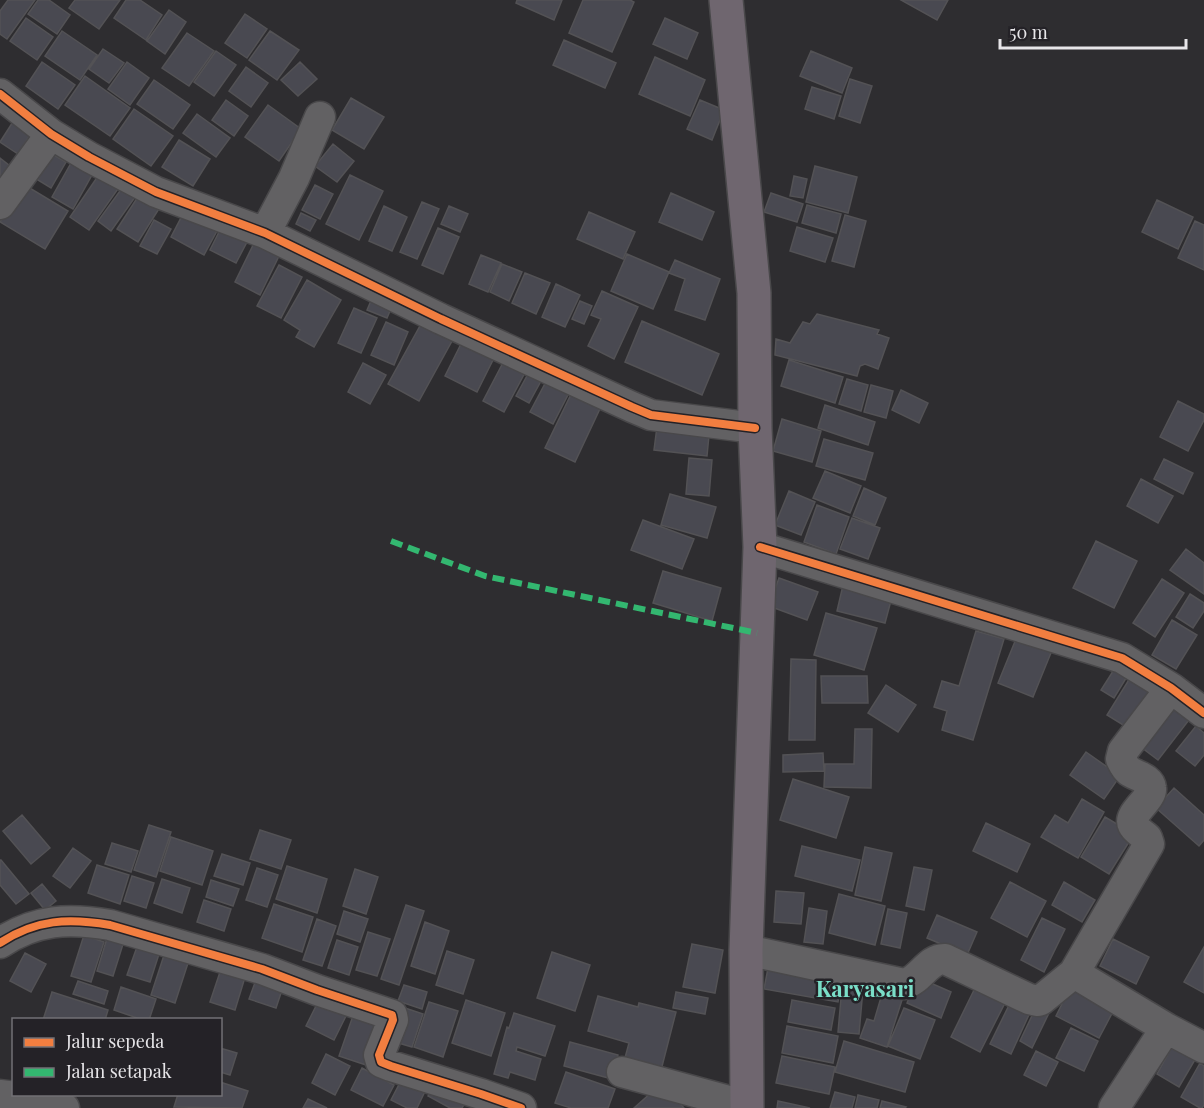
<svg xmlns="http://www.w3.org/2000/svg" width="1204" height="1108" viewBox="0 0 1204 1108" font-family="'Playfair Display',serif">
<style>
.building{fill:#494951;stroke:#535255;stroke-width:1.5}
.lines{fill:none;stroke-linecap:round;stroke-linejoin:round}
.minor-casing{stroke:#49484a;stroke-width:33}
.major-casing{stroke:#49484a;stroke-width:36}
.minor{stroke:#626163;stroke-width:30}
.major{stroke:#6f666f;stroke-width:33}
.quiet{stroke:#33b770;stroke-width:6;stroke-dasharray:12 6;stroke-linecap:butt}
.cycleway-casing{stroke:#242227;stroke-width:11}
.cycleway{stroke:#f27e40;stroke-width:8}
.labels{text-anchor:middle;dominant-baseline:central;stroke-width:5;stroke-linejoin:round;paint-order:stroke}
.quarter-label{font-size:22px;font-weight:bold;fill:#7adec8;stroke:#242227}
</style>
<rect width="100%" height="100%" fill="#2e2d30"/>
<path class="building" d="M8 0H35L7 39 0 34V11Z
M38 0H49L70 15 57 34 28 14Z
M75 0H120L99 29 69 8Z
M126 0H140L162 15 146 40 114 18Z
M517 0H562L554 20 516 3Z
M583 0H630L634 2 612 52 569 33Z
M901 0H948L937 20Z
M169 10 186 22 165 54 147 41Z
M245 14 267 29 247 58 225 43Z
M26 18 53 37 37 60 10 41Z
M665 18 698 33 687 59 653 44Z
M62 31 97 55 80 80 45 56Z
M270 31 299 50 277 80 249 60Z
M187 33 214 51 189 86 162 68Z
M564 40 616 63 605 88 553 65Z
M103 49 124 63 109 83 89 69Z
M216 51 236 65 214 96 194 82Z
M811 51 852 68 842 93 800 76Z
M655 57 705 80 690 116 639 94Z
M42 62 75 85 58 109 26 86Z
M127 62 149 78 130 105 108 89Z
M300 62 317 79 298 96 281 80Z
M246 67 268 83 251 107 229 91Z
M85 76 130 108 110 136 65 105Z
M850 79 872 86 860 123 839 116Z
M154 80 190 105 173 129 137 104Z
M812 87 841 96 834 119 805 109Z
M351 98 384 117 364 149 332 130Z
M226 100 248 116 234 136 212 120Z
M700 100 724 110 712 140 687 129Z
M268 105 301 129 279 161 245 137Z
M134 109 173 136 151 166 113 139Z
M197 114 230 138 216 157 183 133Z
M16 117 34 129 18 154 0 142Z
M179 140 210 159 193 186 162 167Z
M333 144 354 161 337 182 315 166Z
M47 151 66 162 51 188 33 177Z
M0 158 10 166 0 179Z
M71 163 92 175 73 209 52 197Z
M815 166 857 177 848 213 806 202Z
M100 173 120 186 89 230 70 217Z
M350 175 383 191 359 240 326 224Z
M794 176 807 179 803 198 790 196Z
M23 184 68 211 45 249 0 222Z
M125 184 138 193 111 231 98 221Z
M315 185 333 194 320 219 302 210Z
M141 192 162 204 138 242 117 229Z
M671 193 714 212 702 240 659 222Z
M771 193 803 204 797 222 764 212Z
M1157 200 1193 217 1178 249 1142 232Z
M422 202 439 209 417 259 400 252Z
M807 205 841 214 836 233 802 223Z
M384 206 407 217 392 251 369 241Z
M449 206 468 214 460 232 441 224Z
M185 210 218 229 204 255 171 237Z
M589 212 635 232 623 259 577 239Z
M301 213 316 220 310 231 296 224Z
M845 215 866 221 854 267 832 261Z
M154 220 171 229 157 254 140 246Z
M1195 221 1204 225V270L1178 258Z
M797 227 833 238 825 262 790 251Z
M221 228 247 242 236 263 210 250Z
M438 228 459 237 443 274 422 265Z
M256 239 281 252 260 295 235 282Z
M627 254 669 272 653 309 611 291Z
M481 255 501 263 488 292 469 284Z
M675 260 720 279 705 320 675 310 685 279 669 273Z
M502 264 522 272 509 301 490 292Z
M279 265 302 277 281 318 257 306Z
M525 273 550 283 536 314 512 303Z
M307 280 341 300 314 347 296 337 300 330 284 320Z
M556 284 580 295 565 327 542 317Z
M602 291 638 307 614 359 588 346 601 319 591 315Z
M373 296 393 304 387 318 367 310Z
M580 301 592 306 584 324 572 319Z
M354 308 377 318 361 353 338 343Z
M817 314 879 330 877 334 889 338 878 369 865 364 860 366 857 376 775 355 776 339 790 343 803 322 810 324Z
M642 321 719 354 702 395 625 362Z
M386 322 408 332 394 365 371 355Z
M421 324 452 341 419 401 388 384Z
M467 332 499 348 477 392 445 376Z
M507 355 528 367 504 412 483 401Z
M789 360 843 377 835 403 781 386Z
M363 363 386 375 370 404 348 392Z
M534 363 547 370 529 403 516 396Z
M549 376 572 387 553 424 530 412Z
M847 379 868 385 861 411 839 404Z
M576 384 605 398 575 462 545 448Z
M871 385 893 391 886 418 864 412Z
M901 390 928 403 919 423 892 410Z
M1178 401 1204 414V420L1188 451 1160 437Z
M825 405 875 422 868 445 818 428Z
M658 419 710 425 707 456 654 450Z
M782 419 821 431 812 462 773 451Z
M824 439 873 453 865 480 816 466Z
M689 458 712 460 709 496 686 494Z
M1164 459 1193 473 1183 494 1154 479Z
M825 471 861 486 850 513 813 498Z
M1141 479 1173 496 1158 523 1127 506Z
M864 488 886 498 875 525 853 516Z
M789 491 815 502 801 535 775 525Z
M670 494 716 507 707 538 661 525Z
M817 505 849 517 836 554 804 542Z
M852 518 880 528 868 559 840 549Z
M643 520 694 539 682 569 631 550Z
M1096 541 1137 561 1114 608 1073 588Z
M1186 549 1204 563V594L1170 570Z
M663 571 721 588 712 621 653 603Z
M779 578 818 592 807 620 769 606Z
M1162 579 1184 593 1155 637 1133 623Z
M844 581 893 593 885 623 837 611Z
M1190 594 1204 603V611L1193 628 1176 617Z
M826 613 877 628 864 670 814 655Z
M1172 620 1197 635 1176 669 1152 655Z
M1020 629 1055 643 1033 697 998 683Z
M976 631 1004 639 973 740 942 730 947 711 934 707 942 681 959 686Z
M791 659 816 660 815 740H789Z
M1115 668 1128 675 1114 698 1101 690Z
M821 676H867L868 703H822Z
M1130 678 1152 692 1128 728 1107 715Z
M886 685 916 705 898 732 868 713Z
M1168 705 1189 720 1158 760 1137 744Z
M1196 726 1204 733V755L1195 766 1176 751Z
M855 729H872L871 788 824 787 825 764H854Z
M1086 752 1120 776 1104 799 1070 775Z
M823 753 824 771 783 772V755Z
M793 779 849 797 836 838 780 820Z
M1174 788 1204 815V840L1199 846 1156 808Z
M1082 799 1104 812 1078 858 1041 837 1055 815 1068 823Z
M22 815 50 848 31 864 3 831Z
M1105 817 1134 834 1109 874 1081 857Z
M986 823 1030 844 1017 872 973 851Z
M149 825 171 832 156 877 134 870Z
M260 830 291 840 281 869 250 859Z
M171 837 213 851 202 885 160 871Z
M112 843 138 851 131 872 105 864Z
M802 846 860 860 852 891 795 876Z
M865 847 892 853 881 901 855 895Z
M73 848 91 861 70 888 53 876Z
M222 854 250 863 243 885 214 876Z
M0 860H1L29 894 16 904 0 885Z
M97 865 129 875 120 904 88 893Z
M287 866 327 879 317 913 276 899Z
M914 867 932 870 924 910 906 906Z
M257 868 278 875 267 907 246 900Z
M355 869 378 877 366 914 343 906Z
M132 876 154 883 146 908 124 901Z
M162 879 190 888 182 913 154 903Z
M211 880 239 889 233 906 206 897Z
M1010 882 1046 901 1027 937 991 918Z
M1064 882 1095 900 1082 922 1052 905Z
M42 884 56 901 45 910 31 893Z
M776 891 804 893 801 924 774 922Z
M839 894 885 906 875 945 829 933Z
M204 900 231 909 224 931 197 922Z
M274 904 313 917 302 952 262 938Z
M406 905 424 911 399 985 381 979Z
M809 908 827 911 823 944 804 942Z
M888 909 907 913 900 948 881 944Z
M344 911 368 919 360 942 337 934Z
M937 915 977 932 967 955 927 938Z
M1042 918 1065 929 1044 972 1021 960Z
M317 919 336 926 322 966 303 960Z
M425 922 449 931 435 974 411 966Z
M368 932 390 939 377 976 356 970Z
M84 935 104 942 91 982 71 976Z
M108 935 124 941 113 976 97 971Z
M1113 939 1149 957 1136 984 1100 966Z
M337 940 358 947 349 975 328 968Z
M138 944 160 951 150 982 127 975Z
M692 944 723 950 715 993 683 987Z
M1204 947V993L1184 982Z
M166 949 190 957 175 1003 151 995Z
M447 951 474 960 463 994 436 985Z
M552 952 590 965 575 1011 537 998Z
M25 953 46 964 31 992 10 981Z
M222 966 246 974 235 1010 210 1002Z
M768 968 842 981 838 1002 764 989Z
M260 969 286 978 276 1008 249 999Z
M917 977 951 992 941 1018 907 1003Z
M78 981 108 991 104 1004 73 994Z
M1073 982 1117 1004 1099 1038 1056 1016Z
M404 985 427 992 422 1009 398 1001Z
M976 986 1006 1001 980 1052 951 1037Z
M121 987 156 999 149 1020H143L114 1010Z
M842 987 863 989 859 1034 838 1032Z
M52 992 108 1010 105 1020H43Z
M676 992 708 998 705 1014 673 1008Z
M882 994 902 1000 887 1047 860 1038 867 1019 874 1021Z
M321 996 349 1010 334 1040 306 1026Z
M598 996 638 1007 639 1003 676 1012 659 1078 622 1069 629 1043 588 1031Z
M1013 997 1033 1006 1011 1054 990 1044Z
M466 1000 505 1013 491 1056 452 1043Z
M792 1000 835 1008 831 1030 788 1022Z
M429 1002 458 1011 443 1057 414 1047Z
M1037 1005 1050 1011 1032 1048 1020 1041Z
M399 1006 423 1014 412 1047 388 1040Z
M904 1008 935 1020 920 1059 888 1046Z
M355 1010 384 1019 369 1066 339 1056Z
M514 1013 555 1026 545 1056 517 1047 516 1051 541 1059 535 1080 510 1072 508 1078 494 1074 507 1027 509 1028Z
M787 1026 838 1036 833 1063 782 1053Z
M1071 1028 1098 1041 1084 1071 1056 1058Z
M844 1041 914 1062 905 1092 835 1072Z
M570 1042 618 1055 612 1079 564 1066Z
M1173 1045 1196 1058 1179 1087 1157 1074Z
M220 1048 237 1053 230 1075 220 1072Z
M1036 1051 1058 1062 1046 1086 1024 1075Z
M326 1054 350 1066 335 1095 312 1083Z
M782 1056 835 1067 829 1094 776 1083Z
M1200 1063 1204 1066V1105L1202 1108H1200L1181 1097Z
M362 1068 394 1085 383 1106 351 1090Z
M406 1071 429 1083 417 1108H407L391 1100Z
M566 1072 615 1089 608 1108H571L555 1103Z
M436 1081 468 1098 462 1108H450L428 1096Z
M220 1082 248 1091 242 1108 174 1107 178 1094H220Z
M662 1083 684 1108H634Z
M835 1092 855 1097 852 1108H830Z
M858 1095 879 1100 877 1108H855Z
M308 1099 327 1108H303Z
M778 1101 810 1108H777Z
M882 1101 906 1107 905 1108H880Z"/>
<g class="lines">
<defs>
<path id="minor" d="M0 94 51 134 89 157 156 192 265 233 441 319 632 407 651 415 755 428
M0 204 51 134
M265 233 294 178 320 117
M760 547 1122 658 1171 688 1204 713
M0 943C36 919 69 918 110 925L262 969 317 990 392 1015 393 1020 379 1055 381 1062 391 1066 481 1094 521 1108
M746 950 904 984C920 981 928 958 945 959L1029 999 1038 1001 1041 1000 1074 973 1166 1028
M1074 973 1149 844 1147 838C1143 834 1135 830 1133 825 1127 814 1153 799 1151 788 1150 778 1136 776 1129 771 1125 768 1123 763 1121 759L1123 751 1171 688
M622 1072 747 1106
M0 1095 24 1098 64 1108
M1114 1108 1166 1028 1204 1048"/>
<path id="major" d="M726 0 754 293 755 428 760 547 746 950 747 1108"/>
</defs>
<use href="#minor" class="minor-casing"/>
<use href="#major" class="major-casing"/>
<use href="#minor" class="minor"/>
<use href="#major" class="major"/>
<path class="quiet" d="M391 541 485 576 757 633"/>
<defs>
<path id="cycleway" d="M0 94 51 134 89 157 156 192 265 233 441 319 632 407 651 415 755 428
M760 547 1122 658 1171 688 1204 713
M0 943C36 919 69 918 110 925L262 969 317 990 392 1015 393 1020 379 1055 381 1062 391 1066 481 1094 521 1108"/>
</defs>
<use href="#cycleway" class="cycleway-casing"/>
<use href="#cycleway" class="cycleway"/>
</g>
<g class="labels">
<g class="quarter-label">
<text x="865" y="988">Karyasari</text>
</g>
</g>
<rect x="12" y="1018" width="210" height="78" fill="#242227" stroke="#727075" stroke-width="1.5"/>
<rect x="24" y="1038" width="30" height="9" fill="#f27e40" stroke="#727075" stroke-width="1.5"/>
<text x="66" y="1048" font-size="18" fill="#e7e6e9">Jalur sepeda</text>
<rect x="24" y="1068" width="30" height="9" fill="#33b770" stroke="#727075" stroke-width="1.5"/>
<text x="66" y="1078" font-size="18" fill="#e7e6e9">Jalan setapak</text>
<path d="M1000 39v9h186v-9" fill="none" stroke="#e7e6e9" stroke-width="3"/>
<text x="1009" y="39" font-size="18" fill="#e7e6e9" stroke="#242227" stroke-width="4.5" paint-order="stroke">50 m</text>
</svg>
